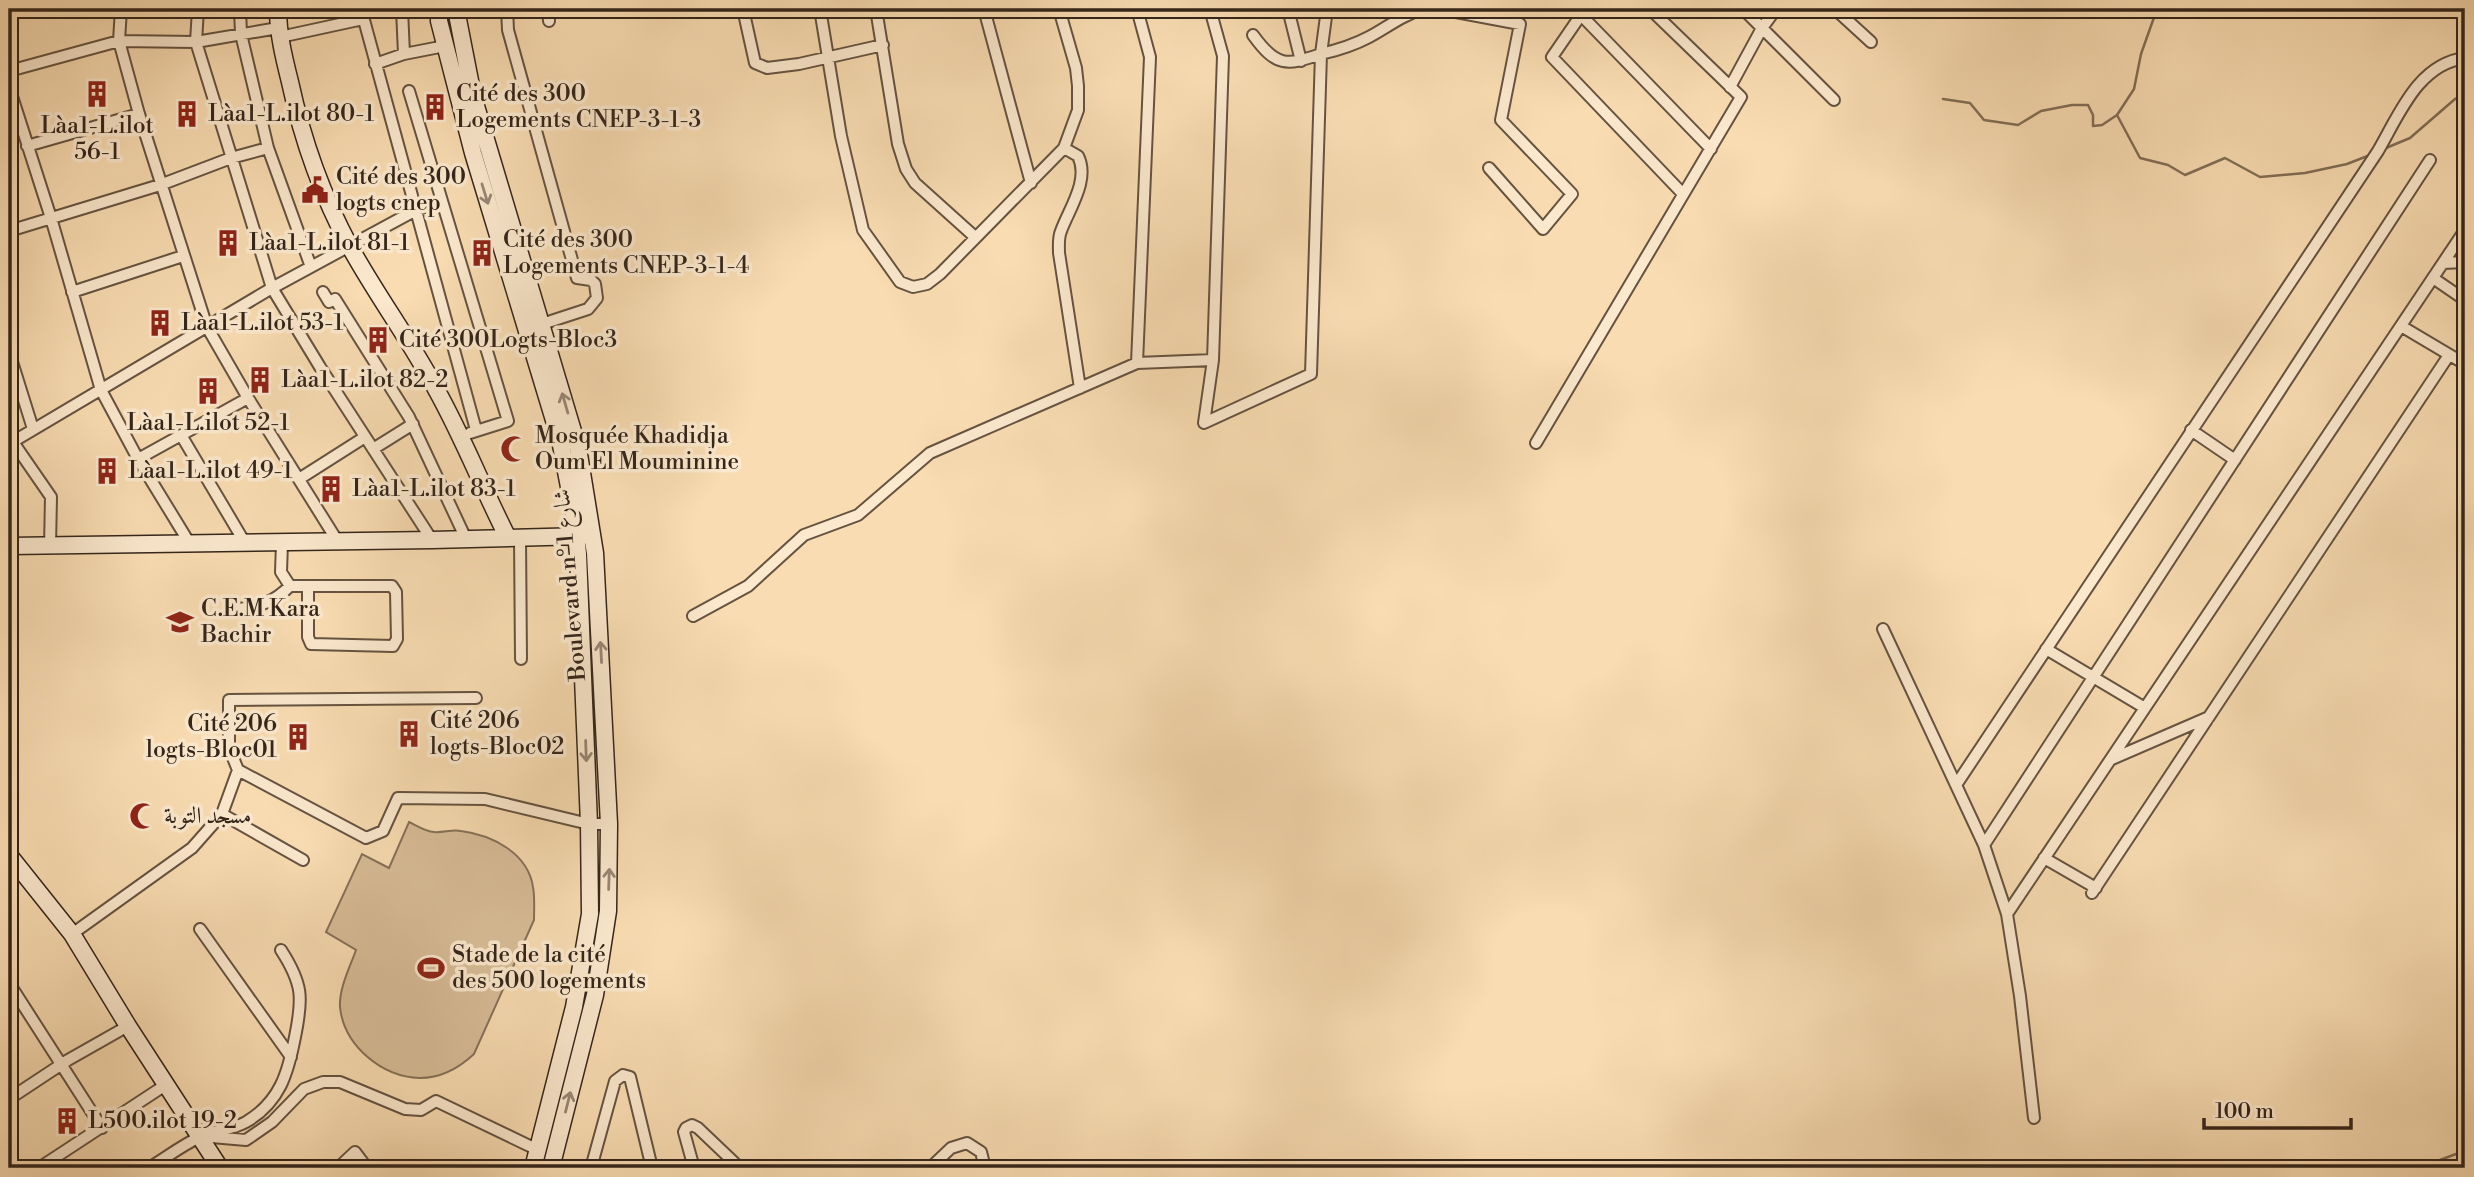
<svg xmlns="http://www.w3.org/2000/svg" width="2474" height="1177" viewBox="0 0 2474 1177" font-family="'Libre Bodoni',Amiri,serif">
<style>
.green{fill:#d8bd98;stroke:#867159;stroke-width:2}
.lines{fill:none;stroke-linecap:round;stroke-linejoin:round}
.stream{stroke:#826e56;stroke-width:2.5}
.street-casing{stroke:#655340;stroke-width:14}
.secondary-casing{stroke:#34251a;stroke-width:19}
.street{stroke:#fbe8cd;stroke-width:10}
.secondary{stroke:#fbe8cd;stroke-width:16}
.oneway{stroke:#988674}
.labels{text-anchor:middle;dominant-baseline:central;stroke-width:7;stroke-linejoin:round;paint-order:stroke}
.poi-label{font-size:23px;fill:#34251a;stroke:#fbe8cd;text-anchor:start}
.street-label{font-size:23px;fill:#34251a;stroke:#fbe8cd}
</style>
<rect width="100%" height="100%" fill="#f9dcb2"/>
<filter id="stains"><feTurbulence type="fractalNoise" baseFrequency=".00286" numOctaves="4"/><feColorMatrix values="0 0 0 0 .2 0 0 0 0 .09 0 0 0 0 .02 0 0 0 .5 -.17"/></filter>
<radialGradient id="worn" r=".72"><stop offset=".6" stop-color="#630" stop-opacity="0"/><stop offset="1" stop-color="#630" stop-opacity=".3"/></radialGradient>
<path class="green" d="M409 822C417 826 426 832 434 832 443 833 452 829 461 831 492 835 528 853 533 887 535 898 534 909 534 920L474 1054C459 1068 441 1078 420 1078 382 1077 344 1046 340 1007 339 988 350 967 356 950L326 932 362 854 389 868Z"/>
<g class="lines">
<path class="stream" d="M1943 99 1970 103 1984 120 2018 125 2041 111 2072 105H2088L2093 115V126L2102 125 2117 115 2140 158 2168 165 2185 175 2225 158 2260 177 2305 173 2347 164 2370 155
M2117 115 2134 89 2141 54 2157 9
M2386 148 2410 138 2455 99 2465 95
M2433 1168 2440 1160 2456 1154 2465 1157"/>
<defs>
<path id="street" d="M121 9 119 41 139 114 207 327 248 398 338 542
M198 9 196 42 272 288 320 367 432 540
M240 9 241 34 268 148 311 267
M361 9 476 430
M507 9 508 30 577 278 591 280 595 284 597 298 588 309 542 324
M548 9 549 21
M743 9 755 63 767 68 799 64 883 45
M820 9 841 136 863 230 900 282 913 287 927 284 940 274 1064 148 1078 110V86L1076 68 1059 9
M876 9 898 144 906 169 915 183 975 237
M984 9 1031 183
M1137 9 1150 57 1137 363
M1210 9 1223 56 1213 360
M1288 9 1301 61
M1440 9 1520 24 1501 120 1572 194 1543 229 1489 168
M1585 9 1552 57 1683 194
M1743 9 1834 100
M1835 9 1871 42
M1581 15 1711 149
M1253 35C1276 67 1286 66 1321 54L1327 9
M280 37 363 19
M404 54 445 46
M375 64 404 54 402 9
M9 71 119 41 196 42 278 28
M9 87 51 218 101 390 138 459 190 544
M1730 87 1762 28 1776 9
M409 91 508 421 470 433
M27 146 139 114
M1064 148 1078 156C1090 180 1069 209 1061 231 1058 238 1059 246 1059 253L1080 388
M9 231 160 185 231 158 268 148
M2443 263 2465 262
M2433 278 2465 300
M72 292 183 256
M323 292 329 302 335 299 409 417 466 539
M2401 326 2465 364
M9 352 33 429
M2191 430 2235 460
M181 435 245 543
M13 442 51 497 50 546
M1536 443 1741 97 1650 9
M9 444 272 288 416 210 442 201
M373 449 413 424
M138 459 248 398
M299 479 365 437
M520 538 521 659
M290 586H392L396 592 397 639 393 646 311 644 308 637V586
M239 609C261 606 274 602 290 586L281 572 282 543
M693 616 748 586 804 535 858 515 930 453 1137 363 1213 360 1204 423 1311 374 1321 54C1338 50 1354 45 1369 37 1388 27 1403 14 1425 9
M1883 629 1984 845 2007 914 2020 996 2034 1118
M2046 649 2145 708
M2112 759 2209 717
M238 770 229 748V700L476 698
M1956 785 2378 151C2399 115 2418 64 2465 58
M222 814 303 860
M1984 845 2430 160
M2044 858 2096 888
M2092 893 2449 355
M2007 914 2465 230
M200 929 291 1057
M72 934 192 848 222 814 238 770 366 838 383 831 398 798 485 799 589 824H609
M9 983 102 1128
M9 1099 68 1060 128 1026
M200 1136 246 1140 272 1122 304 1089 323 1082H340L405 1109 421 1110 436 1101 538 1150
M39 1168 167 1084
M149 1168C166 1158 182 1145 200 1137 214 1130 232 1130 246 1122 280 1102 288 1073 295 1037 303 998 303 984 281 950
M338 1168 355 1152 367 1168
M591 1168 615 1081 623 1075 630 1077 652 1168
M694 1168 684 1132 686 1128 692 1125 698 1128 740 1168
M930 1168 951 1148 967 1143 981 1152 985 1168"/>
<path id="secondary" d="M278 9C278 34 284 58 290 82 302 138 323 197 350 247 377 296 410 340 436 389 463 437 483 489 508 538
M439 9V21L473 153 560 440 574 513 578 554 589 824 590 914 574 1007 533 1168
M456 9 473 96 578 448 595 553 609 824 608 911 595 995 551 1168
M9 546 432 540 584 536
M9 855 72 934 128 1026 220 1168"/>
</defs>
<use href="#street" class="street-casing"/>
<use href="#secondary" class="secondary-casing"/>
<use href="#street" class="street"/>
<use href="#secondary" class="secondary"/>
</g>
<defs><path id="oneway-shaft" d="M-6 0H5M1.5-3L5.5 0L1.5 3" fill="none" stroke-width="1.6" stroke-linecap="round" stroke-linejoin="round" transform="scale(1.75)"/></defs>
<g class="oneway">
<use href="#oneway-shaft" transform="translate(485 194) rotate(73)"/>
<use href="#oneway-shaft" transform="translate(565 403) rotate(-106)"/>
<use href="#oneway-shaft" transform="translate(601 652) rotate(-93)"/>
<use href="#oneway-shaft" transform="translate(586 751) rotate(88)"/>
<use href="#oneway-shaft" transform="translate(609 879) rotate(-88)"/>
<use href="#oneway-shaft" transform="translate(568 1102) rotate(-76)"/>
</g>
<defs>
<symbol id="building-bare" viewBox="-9 -9 18 18"><path d="M-4-6H4V6H1V3H-1V6H-4ZM-2.5-4.3h1.7v1.8h-1.7ZM.8-4.3h1.7v1.8H.8ZM-2.5-1h1.7V.8h-1.7ZM.8-1h1.7V.8H.8Z" fill="#8f2418" stroke="#fbe8cd" stroke-width="2.5" paint-order="stroke"/></symbol>
<symbol id="civic-bare" viewBox="-9 -9 18 18"><path d="M-.6-6.5H3V-4.5H.6V-3L4-1V1h2V6H-6V1h2V-1L-.6-3ZM-1.2 2.5V6h2.4V2.5Z" fill="#8f2418" stroke="#fbe8cd" stroke-width="2.5" paint-order="stroke"/></symbol>
<symbol id="mosque-bare" viewBox="-9 -9 18 18"><path d="M3.5-4.9A6 6 0 1 0 3.5 4.9A5 5 0 1 1 3.5-4.9Z" fill="#8f2418" stroke="#fbe8cd" stroke-width="2.5" paint-order="stroke"/></symbol>
<symbol id="university-bare" viewBox="-9 -9 18 18"><path d="M0-5L7-2L0 1L-7-2ZM-4 1L0 2.5L4 1V4Q0 6-4 4Z" fill="#8f2418" stroke="#fbe8cd" stroke-width="2.5" paint-order="stroke"/></symbol>
<symbol id="stadium-bare" viewBox="-9 -9 18 18"><path d="M0-5a6.5 5 0 1 0 0 10a6.5 5 0 1 0 0-10ZM-3.5-1.8h7v3.6h-7Z" fill="#8f2418" stroke="#fbe8cd" stroke-width="2.5" paint-order="stroke"/></symbol>
</defs>
<g fill-rule="evenodd">
<use href="#building-bare" x="78" y="75" width="38" height="38"/>
<use href="#building-bare" x="416" y="88" width="38" height="38"/>
<use href="#building-bare" x="168" y="95" width="38" height="38"/>
<use href="#civic-bare" x="296" y="171" width="38" height="38"/>
<use href="#building-bare" x="209" y="224" width="38" height="38"/>
<use href="#building-bare" x="463" y="234" width="38" height="38"/>
<use href="#building-bare" x="141" y="304" width="38" height="38"/>
<use href="#building-bare" x="359" y="321" width="38" height="38"/>
<use href="#building-bare" x="241" y="361" width="38" height="38"/>
<use href="#building-bare" x="189" y="372" width="38" height="38"/>
<use href="#mosque-bare" x="495" y="430" width="38" height="38"/>
<use href="#building-bare" x="88" y="452" width="38" height="38"/>
<use href="#building-bare" x="312" y="470" width="38" height="38"/>
<use href="#university-bare" x="161" y="603" width="38" height="38"/>
<use href="#building-bare" x="390" y="715" width="38" height="38"/>
<use href="#building-bare" x="279" y="718" width="38" height="38"/>
<use href="#mosque-bare" x="124" y="797" width="38" height="38"/>
<use href="#stadium-bare" x="412" y="949" width="38" height="38"/>
<use href="#building-bare" x="48" y="1102" width="38" height="38"/>
</g>
<g class="labels">
<g class="poi-label">
<text x="456" y="94">Cité des 300<tspan x="456" dy="26">Logements CNEP-3-1-3</tspan></text>
<text x="208" y="114">Làa1-L.ilot 80-1</text>
<text x="97" y="126" text-anchor="middle">Làa1-L.ilot<tspan x="97" dy="26">56-1</tspan></text>
<text x="336" y="177">Cité des 300<tspan x="336" dy="26">logts cnep</tspan></text>
<text x="503" y="240">Cité des 300<tspan x="503" dy="26">Logements CNEP-3-1-4</tspan></text>
<text x="249" y="243">Làa1-L.ilot 81-1</text>
<text x="181" y="323">Làa1-L.ilot 53-1</text>
<text x="399" y="340">Cité 300Logts-Bloc3</text>
<text x="281" y="380">Làa1-L.ilot 82-2</text>
<text x="208" y="423" text-anchor="middle">Làa1-L.ilot 52-1</text>
<text x="535" y="436">Mosquée Khadidja<tspan x="535" dy="26">Oum El Mouminine</tspan></text>
<text x="128" y="471">Làa1-L.ilot 49-1</text>
<text x="352" y="489">Làa1-L.ilot 83-1</text>
<text x="201" y="609">C.E.M Kara<tspan x="201" dy="26">Bachir</tspan></text>
<text x="430" y="721">Cité 206<tspan x="430" dy="26">logts-Bloc02</tspan></text>
<text x="277" y="724" text-anchor="end">Cité 206<tspan x="277" dy="26">logts-Bloc01</tspan></text>
<text x="164" y="816">مسجد التوبة</text>
<text x="452" y="955">Stade de la cité<tspan x="452" dy="26">des 500 logements</tspan></text>
<text x="88" y="1121">L500.ilot 19-2</text>
</g>
<g class="street-label">
<text transform="translate(570 585) rotate(-95)">Boulevard n° شارع 1</text>
</g>
</g>
<rect width="2474" height="1177" fill="none" stroke="#f9dcb2" stroke-width="35"/>
<rect x="10" y="10" width="2453" height="1156" fill="none" stroke="#34251a" stroke-width="3.5"/>
<rect x="18" y="18" width="2439" height="1142" fill="none" stroke="#34251a" stroke-width="2"/>
<path d="M2204 1118v10h147v-10" fill="none" stroke="#34251a" stroke-width="3.5"/>
<text x="2215" y="1118" font-size="21" fill="#34251a" stroke="#fbe8cd" stroke-width="5" paint-order="stroke">100 m</text>
<rect width="100%" height="100%" filter="url(#stains)"/>
<rect width="100%" height="100%" fill="url(#worn)"/>
</svg>
